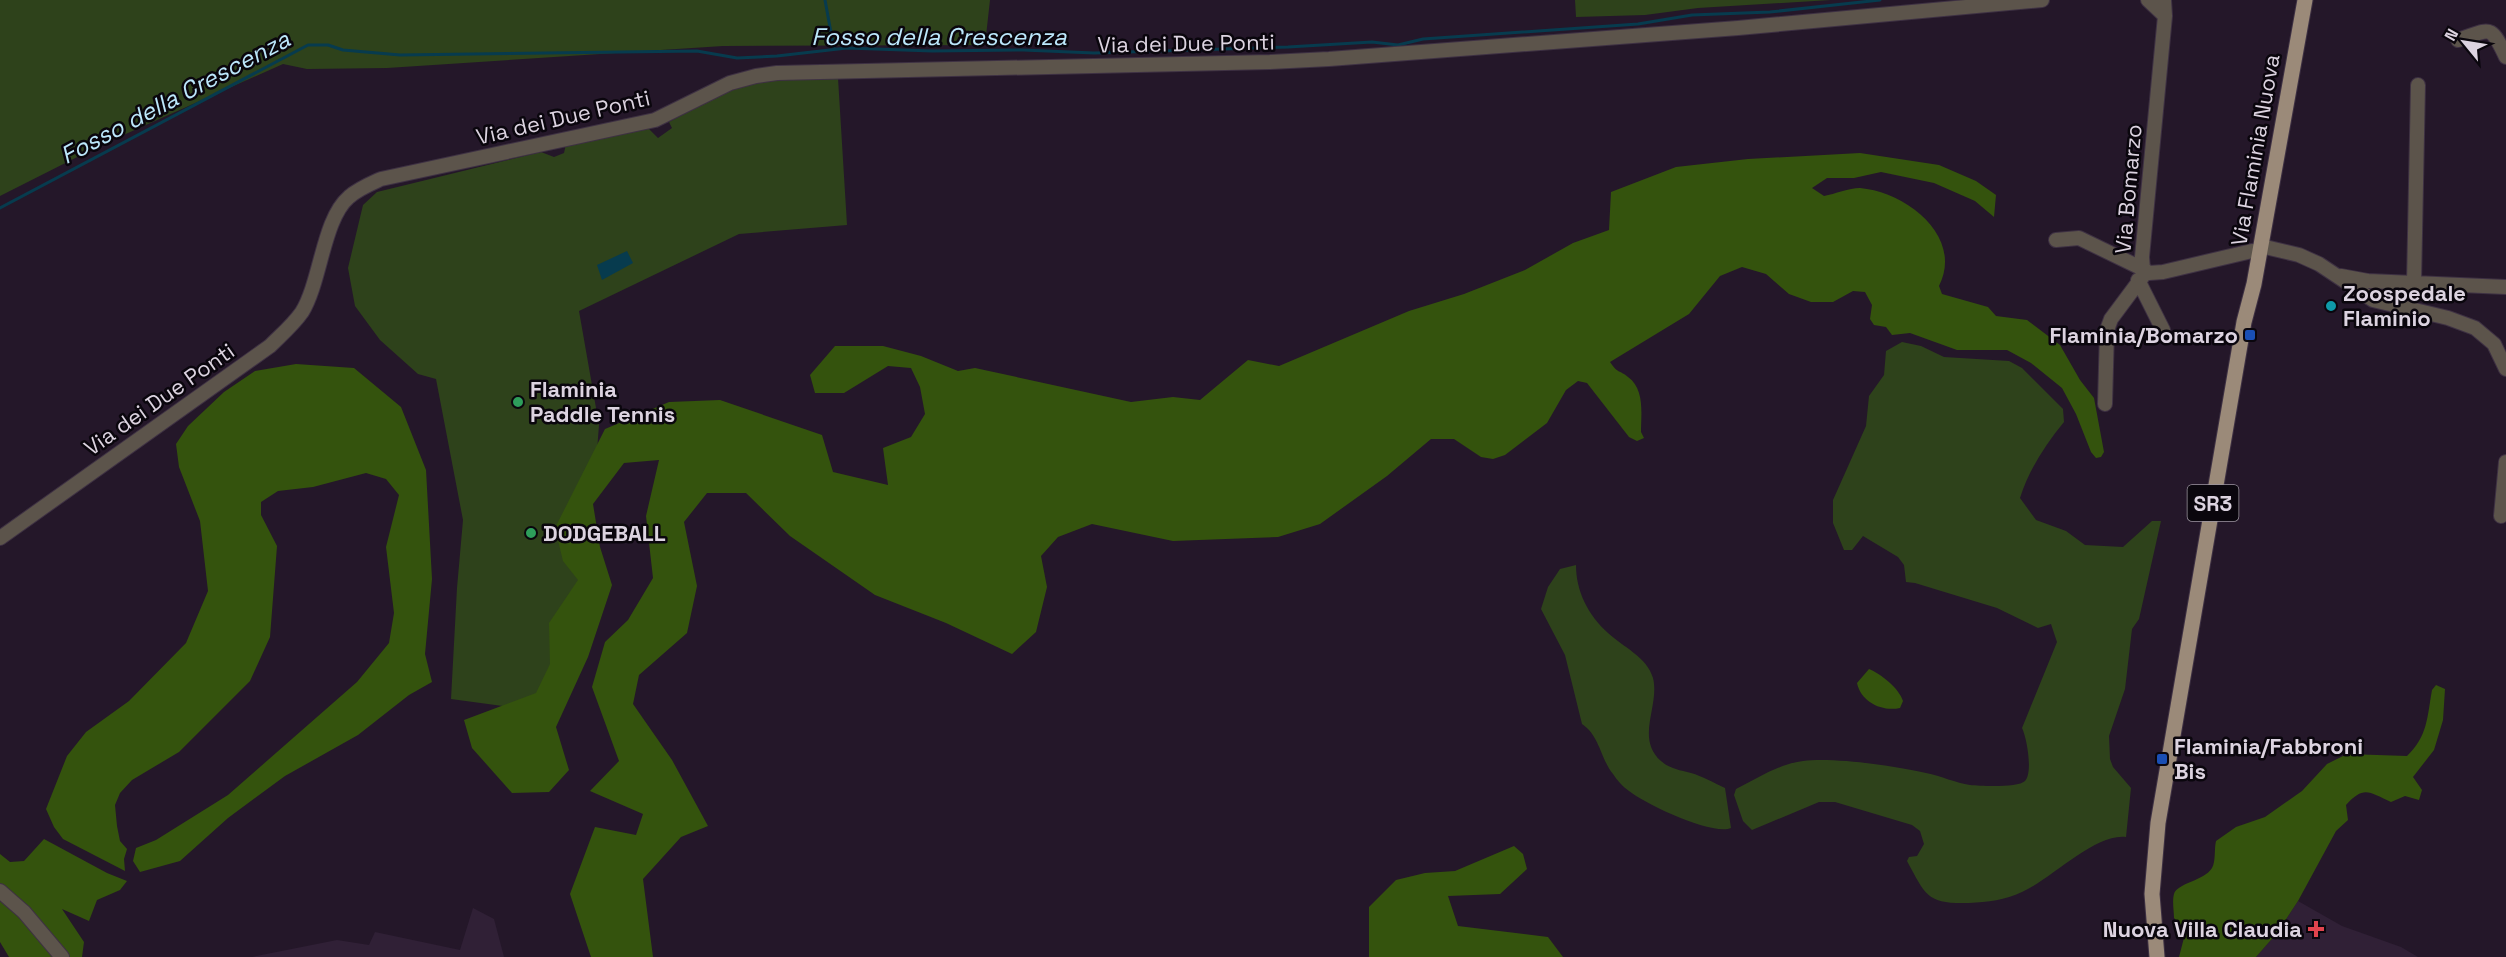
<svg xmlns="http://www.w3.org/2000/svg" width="2506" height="957" viewBox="0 0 2506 957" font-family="'Space Grotesk',sans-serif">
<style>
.built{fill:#302036}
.green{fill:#2e421b}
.forest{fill:#34530d}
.water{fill:#073b4e}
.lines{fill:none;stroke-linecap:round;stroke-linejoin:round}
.stream{stroke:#073b4e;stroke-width:3}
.minor-casing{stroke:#3e3143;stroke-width:16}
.major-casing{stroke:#3e3143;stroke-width:17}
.minor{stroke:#5c544b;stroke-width:14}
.major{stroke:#9b8a79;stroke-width:15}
.culture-dot{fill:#0f9aa8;stroke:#0a060d;stroke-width:2}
.transit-dot{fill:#1a4fb4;stroke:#0a060d;stroke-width:2}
.leisure-dot{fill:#2e9e5b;stroke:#0a060d;stroke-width:2}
.health-dot{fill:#e0444e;stroke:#0a060d;stroke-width:2}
.labels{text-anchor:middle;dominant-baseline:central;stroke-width:5;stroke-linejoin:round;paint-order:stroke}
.shield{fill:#0a060d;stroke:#9d96a1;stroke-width:1.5}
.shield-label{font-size:21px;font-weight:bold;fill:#dcd3e0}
.street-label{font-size:22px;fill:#dcd3e0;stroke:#0a060d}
.poi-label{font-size:22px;font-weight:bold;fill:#dcd3e0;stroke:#0a060d;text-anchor:start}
.water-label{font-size:24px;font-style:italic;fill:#bce7fb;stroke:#0a060d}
</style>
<rect width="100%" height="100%" fill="#241729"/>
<path class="built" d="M2298 901 2342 926 2401 947 2418 957H2256L2277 933Z
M473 908 494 919 504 957H252L337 940 369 945 375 932 460 950Z"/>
<path class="green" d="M0 0H990L985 45 723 46 387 68 307 69 283 64 101 145 0 196Z
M1575 0H1831L1698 8 1645 15 1576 17Z
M838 78 847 225 739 234 579 311 599 425 584 620 555 713 451 699 457 588 463 520 436 379 418 374 380 340 355 306 348 268 363 205 377 192 541 152 554 157 564 153 566 144 645 125 658 138 672 128 669 122 735 87 757 81Z
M1902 342 1921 346 1944 357 2009 361 2022 368 2063 409 2064 422C2045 445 2029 470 2020 498L2036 520 2066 531 2085 545 2123 547 2152 521H2161L2139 619 2132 629 2125 689 2109 736 2110 759 2113 767 2131 788 2126 837C2095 833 2053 878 2022 892 2005 900 1988 902 1969 903 1927 904 1926 896 1907 861L1909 857 1917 856 1924 844 1920 831 1912 825 1835 802H1819L1752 830 1743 821 1734 795 1736 789C1758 778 1779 764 1803 761 1834 757 1895 766 1926 773 1941 776 1956 783 1970 785 1981 786 2018 788 2025 781 2033 773 2027 738 2022 728L2057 642 2051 624 2038 628 1997 608 1915 583 1906 582 1904 565 1898 557 1863 536 1852 550H1844L1833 523V500L1866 426 1869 396 1884 375 1886 351Z
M1576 565C1576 591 1588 615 1608 633 1623 647 1647 657 1653 678 1660 706 1635 738 1661 761 1670 769 1680 770 1691 773 1702 776 1714 783 1725 788L1731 828C1713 836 1645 804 1629 791 1623 787 1617 780 1613 774 1600 758 1600 736 1582 724L1565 655 1541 609 1548 587 1560 569Z"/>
<path class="forest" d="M1860 153 1939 165 1976 181 1996 195 1994 217 1975 201 1934 183 1881 172 1854 178H1827L1812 188 1824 196C1835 194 1849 188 1860 188 1906 192 1964 236 1939 286L1942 294 1988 307 1996 316 2027 320 2060 345 2080 380 2094 398 2104 452 2101 457 2096 458 2091 452 2076 414 2062 388 2031 363 2007 350H1957L1910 333 1892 335 1886 327 1874 325 1870 319 1872 305 1865 292 1853 291 1833 302H1811L1789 294 1766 274 1742 267 1720 276 1689 314 1610 362C1618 374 1620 370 1628 377 1645 389 1641 414 1641 432L1644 438 1637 441 1629 437 1587 383 1578 381 1566 390 1547 423 1505 455 1493 459 1481 457 1454 439H1431L1387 476 1320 524 1278 537 1173 541 1092 524 1058 537 1041 556 1047 587 1036 632 1012 654 946 623 875 595 790 536 746 493H707L684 522 697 586 687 633 639 675 633 704 672 760 708 826 681 837 643 879 653 957H591L570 894 595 827 636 835 643 814 590 791 619 761 592 687 605 642 628 620 653 578 646 516 659 460 624 463 593 504 600 547 612 585 588 657 556 727 569 770 549 792 512 793 472 748 464 720 536 693 550 664 549 623 578 580 563 561 555 528 605 429 669 402 720 400 822 435 833 472 888 485 883 448 911 437 925 414 920 387 911 368 888 366 844 393H815L810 375 835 346H883L921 356 958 371 975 368 1131 402 1173 397 1200 400 1248 360 1279 366 1409 311 1464 294 1525 270 1573 243 1609 230 1611 192 1676 167 1748 159Z
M296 364 354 368 401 407 426 470 432 579 425 654 432 682 409 695 358 735 285 776 228 818 180 861 140 872 133 861 136 848 156 840 228 795 357 682 389 643 394 613 386 547 399 495 386 479 366 473 313 487 278 491 261 502V515L277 546 270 637 250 681 179 752 132 780 120 793 115 805 117 826 120 841 127 849 124 859 125 871 63 839 54 827 46 809 67 756 86 732 129 701 186 643 208 591 200 521 179 467 176 444 188 426 224 392 255 371Z
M1869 669C1881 674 1899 688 1903 701L1900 708C1882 712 1861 702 1857 683Z
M2436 685 2445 689 2443 720 2434 750 2413 777 2422 790 2419 800 2405 796 2391 802C2369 792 2364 785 2346 805L2348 820 2336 831 2298 901 2277 933 2256 957H2179L2186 930 2174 918C2174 911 2172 901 2174 894 2177 883 2204 881 2212 868 2216 861 2214 849 2216 841L2236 827 2265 817 2302 791 2327 764 2347 754 2407 756C2428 736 2427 717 2432 690Z
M44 839 107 873 127 881 120 890 97 900 89 921 62 909 84 942 82 957H9L0 942V854L10 862 24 861Z
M1514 846 1523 854 1527 869 1500 894 1448 896 1458 926 1548 937 1563 957H1369V907L1396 880 1425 873 1455 871Z"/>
<path class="water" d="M627 251 633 263 602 280 597 265Z"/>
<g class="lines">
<path class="stream" d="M825 0 834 49
M0 208 308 45H328L343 50 400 55 697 51 737 58 777 56 847 48 932 51 1023 50 1094 53 1288 47 1372 42 1398 45 1423 39 1638 24 1692 15 1770 12 1880 0"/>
<defs>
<path id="minor" d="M2148 0 2165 16
M2164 0 2165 16 2142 257 2143 269 2149 273 2163 272 2252 251
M2458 40C2491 29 2490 23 2506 57
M2056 240 2079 238 2143 269
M2261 246 2299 255 2319 264 2373 300 2448 318 2475 328 2494 344 2506 369
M2341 276 2368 281 2506 287
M2138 280 2163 330
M2414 283 2418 85
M2105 404 2107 330 2111 319 2146 272
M2501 516 2506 462
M0 538 270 346C281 335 293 325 302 312 321 281 323 219 349 197 358 189 370 184 381 179L655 120 730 83 756 76 777 73 1270 62 1329 59 1738 28 2042 0
M0 891 24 912 62 957"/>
<path id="major" d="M2157 957 2152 894 2158 823 2244 322 2254 284 2305 0"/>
</defs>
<use href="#minor" class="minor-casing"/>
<use href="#major" class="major-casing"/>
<use href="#minor" class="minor"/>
<use href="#major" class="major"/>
</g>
<circle class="culture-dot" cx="2331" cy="306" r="6"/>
<g class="transit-dot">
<rect x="2244" y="329" width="12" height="12" rx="3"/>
<rect x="2156" y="753" width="12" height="12" rx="3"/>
</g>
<g class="leisure-dot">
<circle cx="518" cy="402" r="6"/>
<circle cx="531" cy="533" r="6"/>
</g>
<path class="health-dot" d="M2313 920h6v6h6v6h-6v6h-6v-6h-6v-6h6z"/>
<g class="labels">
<rect class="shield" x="2187.5" y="485" width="51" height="36" rx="4.5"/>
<g class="shield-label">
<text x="2213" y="503">SR3</text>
</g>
<g class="street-label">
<text transform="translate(1186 43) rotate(-1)">Via dei Due Ponti</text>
<text transform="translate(563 117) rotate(-13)">Via dei Due Ponti</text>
<text transform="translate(2255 150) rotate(-80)">Via Flaminia Nuova</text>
<text transform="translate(2128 189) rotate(-85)">Via Bomarzo</text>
<text transform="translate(159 399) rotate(-35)">Via dei Due Ponti</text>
</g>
<g class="poi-label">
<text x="2343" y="293">Zoospedale<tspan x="2343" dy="25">Flaminio</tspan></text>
<text x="2238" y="335" text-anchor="end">Flaminia/Bomarzo</text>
<text x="530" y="389">Flaminia<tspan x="530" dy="25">Paddle Tennis</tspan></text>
<text x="543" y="533">DODGEBALL</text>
<text x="2174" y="746">Flaminia/Fabbroni<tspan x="2174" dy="25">Bis</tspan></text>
<text x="2302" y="929" text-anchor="end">Nuova Villa Claudia</text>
</g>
<g class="water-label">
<text x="939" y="36">Fosso della Crescenza</text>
<text transform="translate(175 97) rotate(-28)">Fosso della Crescenza</text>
</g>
</g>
<g transform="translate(2464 42) rotate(300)" stroke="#0a060d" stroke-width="4.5" paint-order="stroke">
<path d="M0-4.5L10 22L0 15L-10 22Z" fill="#dcd3e0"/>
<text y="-9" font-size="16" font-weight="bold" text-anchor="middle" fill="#dcd3e0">N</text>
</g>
</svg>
